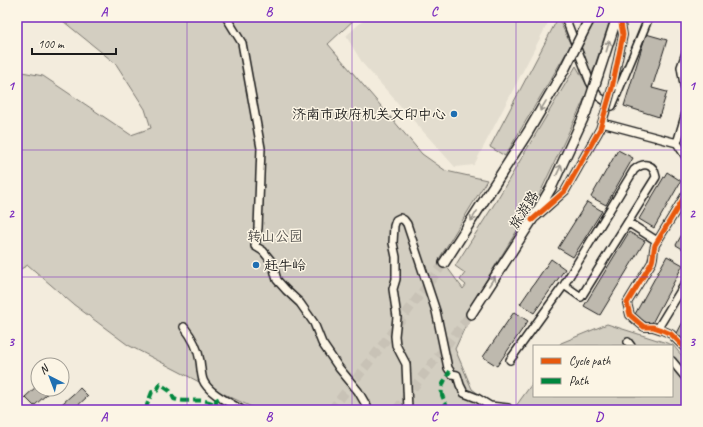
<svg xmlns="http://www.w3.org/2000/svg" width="703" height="427" viewBox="0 0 703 427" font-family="Caveat,'LXGW WenKai TC',sans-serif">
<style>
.built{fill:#e3ddcf}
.green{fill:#d3cec1;stroke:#78756e}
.building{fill:#beb9ae;stroke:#1c1c1c}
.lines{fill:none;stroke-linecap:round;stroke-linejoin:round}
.major-tunnel{stroke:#c8c2b6;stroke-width:9;stroke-dasharray:9 4.5;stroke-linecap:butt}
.minor-casing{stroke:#1c1c1c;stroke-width:10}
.major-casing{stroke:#1c1c1c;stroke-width:12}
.minor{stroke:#fcf5e5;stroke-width:7}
.major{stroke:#fcf5e5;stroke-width:9}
.minor-bridge-casing{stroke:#1c1c1c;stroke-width:10;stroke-linecap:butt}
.major-bridge-casing{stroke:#1c1c1c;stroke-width:12;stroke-linecap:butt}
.minor-bridge{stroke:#fcf5e5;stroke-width:7}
.major-bridge{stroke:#fcf5e5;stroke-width:9}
.quiet{stroke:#00873e;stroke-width:4;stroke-dasharray:8 4;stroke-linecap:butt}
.cycleway-casing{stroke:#fcf5e5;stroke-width:8}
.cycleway{stroke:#e8590c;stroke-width:5}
.oneway{stroke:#97938b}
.grid{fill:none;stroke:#7b2cbf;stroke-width:1;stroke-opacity:0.55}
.poi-dot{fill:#1f6fb2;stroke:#fcf5e5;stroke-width:1.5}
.labels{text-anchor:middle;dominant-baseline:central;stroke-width:3;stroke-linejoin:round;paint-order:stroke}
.poi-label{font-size:14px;fill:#1c1c1c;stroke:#fcf5e5;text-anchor:end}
.street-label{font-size:14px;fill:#1c1c1c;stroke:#fcf5e5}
.park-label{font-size:14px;fill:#53514e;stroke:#fcf5e5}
.neatline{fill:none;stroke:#7b2cbf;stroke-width:1.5}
.grid-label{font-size:13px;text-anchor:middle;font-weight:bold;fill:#7b2cbf}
</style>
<rect width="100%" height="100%" fill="#f3ecdd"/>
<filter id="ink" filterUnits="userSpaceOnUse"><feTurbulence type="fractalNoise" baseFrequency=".025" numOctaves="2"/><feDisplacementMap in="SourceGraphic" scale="8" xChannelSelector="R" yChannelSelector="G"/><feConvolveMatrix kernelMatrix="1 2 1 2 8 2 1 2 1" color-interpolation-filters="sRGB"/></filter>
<g filter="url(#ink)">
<path class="built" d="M367 17H551L474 165 455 167 363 64 346 36Z"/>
<path class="green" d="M58 17H357L328 44 422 154 446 171 487 180 439 259 444 263 463 289 466 285 460 280 465 273 455 266 495 203 576 66 589 89 539 195 469 308 471 314 455 349 472 389 500 410H258L205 385 128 345 73 304 28 265 17 271V71L43 76 131 135 151 128 145 109 116 64Z
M596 17H611L591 77 580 50Z
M558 18 571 45 505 156 490 147Z
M607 324 673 345 686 361V410H513L534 381V396H672V346H559L561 343Z"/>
<path class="building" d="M646 34 667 40 652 88 667 92 659 117 624 106Z
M618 150 633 158 606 205 591 197Z
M667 172 681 181 654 228 639 219Z
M587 202 602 211 573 257 558 248Z
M686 227V251L676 245Z
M629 232 645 241 600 315 584 306Z
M667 256 683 265 651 325 634 316Z
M551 259 565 269 534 313 520 304Z
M514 312 528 321 497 366 483 357Z
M686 316V343L675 337Z
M38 378V389H45L43 390 47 394 34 406 25 397 38 385 35 381Z
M80 388 88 396 73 410H55Z"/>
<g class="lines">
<path class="major-tunnel" d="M331 410 367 365 444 263
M396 410 471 314"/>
<defs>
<path id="minor" d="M226 17 242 43 261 148 258 228 255 246 263 251 272 262 277 280 286 290 300 303 314 323 322 343 339 368 358 391 369 410
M565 17 590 82 598 96 612 106 649 17
M686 53 681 67 686 96
M612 88 623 35 620 17
M602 123 677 143 686 157
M677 143 686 113
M686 194 655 245C653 251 654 256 652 262L627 303 630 315 638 322 644 327H653L662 330 671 334 686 349
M536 217 565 191 600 129 605 113
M629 223 657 241
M184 327C192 337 198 348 200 361 201 367 201 374 203 380 208 393 230 403 242 410
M658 328 686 282
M628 342 631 346
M510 360 564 285 634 170C644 161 654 164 656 177L583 294 581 297 564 285
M672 361 686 378
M408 410 406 364 396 345 395 336 397 317 393 289 396 279V257L393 243 394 226 396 220 400 218 404 220 407 224 436 311 448 368 452 374 457 375 460 385 464 393 477 398 490 406 508 408"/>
<path id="major" d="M586 26 591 17
M598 75 617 17
M444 263 528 132 563 72
M471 314 532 220 551 188 586 112"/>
</defs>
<use href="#minor" class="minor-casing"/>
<use href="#major" class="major-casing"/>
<use href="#minor" class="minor"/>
<use href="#major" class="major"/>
<defs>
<path id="minor-bridge" d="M605 113 612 88"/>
<path id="major-bridge" d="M563 72 586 26
M586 112 598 75"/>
</defs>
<use href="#minor-bridge" class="minor-bridge-casing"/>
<use href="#major-bridge" class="major-bridge-casing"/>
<use href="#minor-bridge" class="minor-bridge"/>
<use href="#major-bridge" class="major-bridge"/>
<path class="quiet" d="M147 410V405L152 392 157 391 160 384 170 391 174 399C189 404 202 396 216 405V400L220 398
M437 410 435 407 443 410
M447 410C447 404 444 401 442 395 440 386 446 378 450 371"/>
<defs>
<path id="cycleway" d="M686 194 655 245C653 251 654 256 652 262L627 303 630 315 638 322 644 327H653L662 330 671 334 686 349
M532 220 565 191 600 129 612 88 623 35 620 17"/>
</defs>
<use href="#cycleway" class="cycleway-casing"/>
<use href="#cycleway" class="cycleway"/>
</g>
<defs><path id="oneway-shaft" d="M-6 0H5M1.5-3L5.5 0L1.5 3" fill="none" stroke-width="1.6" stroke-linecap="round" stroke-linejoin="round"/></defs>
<g class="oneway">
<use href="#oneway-shaft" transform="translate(608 46) rotate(-73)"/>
<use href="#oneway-shaft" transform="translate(543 106) rotate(121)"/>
<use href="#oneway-shaft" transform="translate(559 170) rotate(-65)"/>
<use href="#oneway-shaft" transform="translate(474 216) rotate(122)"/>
<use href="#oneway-shaft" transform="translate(492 281) rotate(-57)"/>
</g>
</g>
<path class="grid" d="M187 17V410M352 17V410M516 17V410M17 150H686M17 277H686"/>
<g class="poi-dot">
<circle cx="454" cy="114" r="4"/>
<circle cx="256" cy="265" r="4"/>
</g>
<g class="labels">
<g class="poi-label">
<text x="446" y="114">济南市政府机关文印中心</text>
<text x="264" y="265" text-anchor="start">赶牛岭</text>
</g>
<g class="street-label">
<text transform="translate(524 210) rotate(-58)">旅游路</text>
</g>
<g class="park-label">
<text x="275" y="236">转山公园</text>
</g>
</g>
<rect width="703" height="427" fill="none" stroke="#fcf5e5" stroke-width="44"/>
<rect x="533" y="345" width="140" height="52" fill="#fcf5e5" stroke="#a29e95"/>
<rect x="541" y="358" width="20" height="6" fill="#e8590c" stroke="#a29e95"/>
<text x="569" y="365" font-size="12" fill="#1c1c1c">Cycle path</text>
<rect x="541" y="378" width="20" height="6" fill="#00873e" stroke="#a29e95"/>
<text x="569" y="385" font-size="12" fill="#1c1c1c">Path</text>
<g transform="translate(50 377) rotate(318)"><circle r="19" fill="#fcf5e5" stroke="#a29e95"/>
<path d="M0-3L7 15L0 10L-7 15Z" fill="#1f6fb2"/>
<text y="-6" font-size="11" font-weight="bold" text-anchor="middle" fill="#1c1c1c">N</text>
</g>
<path d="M32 48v6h84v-6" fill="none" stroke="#1c1c1c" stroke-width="2"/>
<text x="38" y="48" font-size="12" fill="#1c1c1c" stroke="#fcf5e5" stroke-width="3" paint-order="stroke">100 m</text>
<rect x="22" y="22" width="659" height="383" class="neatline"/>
<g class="grid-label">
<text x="104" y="16">A</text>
<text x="269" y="16">B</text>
<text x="434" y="16">C</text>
<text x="599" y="16">D</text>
<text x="11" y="90">1</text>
<text x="692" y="90">1</text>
<text x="11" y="218">2</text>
<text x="692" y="218">2</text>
<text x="11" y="346">3</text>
<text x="692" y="346">3</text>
<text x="104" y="421">A</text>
<text x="269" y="421">B</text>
<text x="434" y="421">C</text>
<text x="599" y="421">D</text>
</g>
</svg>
